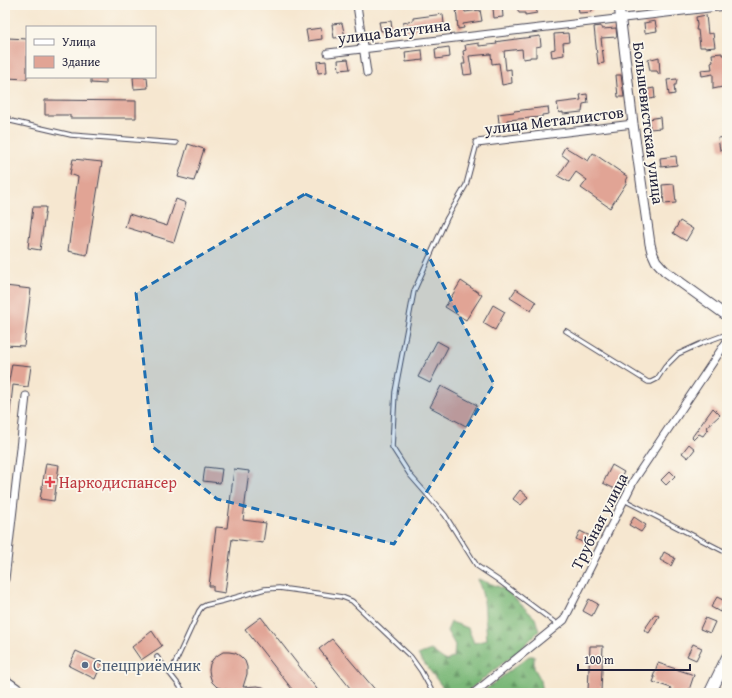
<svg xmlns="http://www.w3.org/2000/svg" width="732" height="698" viewBox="0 0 732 698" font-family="'Gentium Book Plus',serif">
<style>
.forest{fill:url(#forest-firs);stroke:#4e6d5a}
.building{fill:#e1a495}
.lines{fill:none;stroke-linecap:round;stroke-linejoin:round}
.service-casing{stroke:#424051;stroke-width:5.5}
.minor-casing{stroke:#424051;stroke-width:9}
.tertiary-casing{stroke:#424051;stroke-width:11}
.secondary-casing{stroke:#424051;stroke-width:12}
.primary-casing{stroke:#424051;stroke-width:13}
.service{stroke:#fff;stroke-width:3.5}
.minor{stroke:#fff;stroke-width:7}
.tertiary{stroke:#fff;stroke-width:9}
.secondary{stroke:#fff;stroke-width:10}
.primary{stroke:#fff;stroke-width:11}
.tram{stroke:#22223b;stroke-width:1}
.marked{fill:#1f6fb2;fill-opacity:0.2;stroke:#1f6fb2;stroke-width:3;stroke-dasharray:8 5;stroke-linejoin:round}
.health-dot{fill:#e0444e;stroke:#fbf7ec;stroke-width:1.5}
.service-dot{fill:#5c6f8a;stroke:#fbf7ec;stroke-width:1.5}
.labels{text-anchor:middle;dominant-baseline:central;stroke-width:3.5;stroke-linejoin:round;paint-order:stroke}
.street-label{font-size:16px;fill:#22223b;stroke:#fbf7ec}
.health-label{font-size:16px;fill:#be3a42;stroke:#fbf7ec;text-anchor:start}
.service-label{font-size:16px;fill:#4e5e75;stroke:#fbf7ec;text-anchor:start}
</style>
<defs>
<pattern id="forest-firs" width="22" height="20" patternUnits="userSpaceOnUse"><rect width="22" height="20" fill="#7ab878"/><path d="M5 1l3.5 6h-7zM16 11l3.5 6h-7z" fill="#649564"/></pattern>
</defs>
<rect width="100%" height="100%" fill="#fbf7ec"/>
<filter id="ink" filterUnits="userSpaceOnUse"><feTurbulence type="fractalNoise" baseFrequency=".025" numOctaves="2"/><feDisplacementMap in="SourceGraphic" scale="8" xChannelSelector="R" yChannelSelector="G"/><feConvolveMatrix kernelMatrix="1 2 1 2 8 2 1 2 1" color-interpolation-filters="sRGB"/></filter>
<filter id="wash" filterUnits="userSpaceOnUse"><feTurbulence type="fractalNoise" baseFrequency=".012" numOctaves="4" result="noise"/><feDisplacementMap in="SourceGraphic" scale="16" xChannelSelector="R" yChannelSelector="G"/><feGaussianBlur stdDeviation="0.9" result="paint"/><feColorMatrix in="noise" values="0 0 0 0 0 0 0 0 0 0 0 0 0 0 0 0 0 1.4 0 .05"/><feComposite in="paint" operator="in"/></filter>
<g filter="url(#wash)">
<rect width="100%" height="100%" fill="#f6e7d0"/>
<path class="forest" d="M478 579 505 589 535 618 539 631 521 649 465 693H447L418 655 431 650 446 661 454 657 455 645 447 631 451 622 468 628 474 643 487 640 484 600Z
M529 656H534V668L541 680 543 693H481Z"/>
<g id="blocks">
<path class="building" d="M516 5H536L537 13 525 15V13H519Z
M578 5H592V12L579 13Z
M502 6 503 17 494 18 493 8Z
M464 7 465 12 480 10 482 21 463 24 464 28 458 29 456 8Z
M443 14 444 24 422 27V29L404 32 403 23 413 21V18Z
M706 15 708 34 713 33 715 47 705 48V47H700L698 30H696L697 25 696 17Z
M391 21 392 30 381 31 379 22Z
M655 21 657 31 645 33 644 23Z
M342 23 345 37 334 38 332 24Z
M600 26V27H602V29L616 28 617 37 601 38 604 63 598 64 594 27Z
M321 28 322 39 308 41 306 30Z
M568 33 569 42 563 43 564 55 552 57 551 50 555 49 554 34Z
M540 36 541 46 536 47V57H530V58L523 59 522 49 504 51 506 70 511 69 512 83 502 85 499 63 492 64 491 54 469 56 472 74 464 75 462 64H465L463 51 466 50 465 45 479 43V46L497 44 496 42 501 41Z
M8 38 27 39V79L6 78Z
M449 47 450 57 436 59 435 49Z
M422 50 423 60 406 62 405 52Z
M722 53V55H727V86L713 89V74L702 76 701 70 712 69 711 63 713 62 712 54Z
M659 57 660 74 659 75 657 71H650L648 60Z
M348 59 350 69 339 70 338 60Z
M326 61 327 72 318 73 317 62Z
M616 75H621L624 97H618Z
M91 77H106V84L91 83Z
M133 77H147L148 88 134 89Z
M677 79 676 85H674L675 94 669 95 667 80Z
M654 88 655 98 645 100 643 90Z
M587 94 588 103 583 104 582 112 563 114V112L559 113 557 103 581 100 580 95Z
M45 100 136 101V118H70V115H45Z
M548 107 549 114 542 115V117L507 120V127H500L501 123H499L498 114 514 112V111Z
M660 117 661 128 650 129 649 119Z
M727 137V149L720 150 718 138Z
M188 144 204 149 194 181 178 177Z
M565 147 588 161 593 153 628 177 626 181 627 182 610 208 581 188 587 180 576 172 569 182 558 176 569 160 561 154Z
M676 156 677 165 661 167 660 158Z
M73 159 102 162 87 255 68 251 78 177 70 174Z
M674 184 676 203 664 204 662 185Z
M176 199 186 203 174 242 125 227 129 214 167 226Z
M33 207H46L40 250 28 248Z
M680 221 693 229 686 241 673 233Z
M461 281 482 295 466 320 445 307Z
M5 286 31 289 24 346 5 345Z
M516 289 536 302 531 311 510 298Z
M493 305 505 312 495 330 483 323Z
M437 341 448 347 430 383 418 377Z
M12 364 31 366 28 387 13 385 9 421H5V405L6 398 5 397V390L7 391Z
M441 386 477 405 466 426 430 407Z
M713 408 720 415 706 428 708 429 703 436 699 434 694 439 692 437Z
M689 444 695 449 688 458 682 453Z
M46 463 59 465 54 501 40 499Z
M612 465 624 472 615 489 603 483Z
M205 467 222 469 220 483 203 481Z
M234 469 249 471 243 520 266 523 263 543 232 539 225 593 213 591V586H209L216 527 227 528Z
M670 471 675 476 666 485 661 480Z
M520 490 528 497 521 505 513 499Z
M634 517 646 525 641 532 629 525Z
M580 531 592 537 588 545 576 539Z
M664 552 675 558 671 566 660 560Z
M717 597 727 602 720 612 711 607Z
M589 599 598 604 592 616 583 611Z
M655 614 659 616 649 633 644 630Z
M261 617 320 693H295L245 629Z
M705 618 715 622 710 633 700 629Z
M152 631 162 646 141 660 132 647Z
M332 639 378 693H354L319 649Z
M693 644 702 648 696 660 687 656Z
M590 646H603L601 692 588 691Z
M76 651 102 663 95 679 69 666Z
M223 652H229L235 653 240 656 245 661 247 667V674L243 687 257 686 263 687 271 693H240L241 691 223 689 217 687 212 682 210 676 209 670 210 664 213 659 218 655Z
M658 663 694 675 688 693H669L671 688 653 682 655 677H653Z"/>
</g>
</g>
<g filter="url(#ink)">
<use href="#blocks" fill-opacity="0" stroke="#424051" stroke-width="1"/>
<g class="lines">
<defs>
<path id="service" d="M5 115 11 121 71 135 176 143
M477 143 466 185 447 218 414 291 395 392 392 447 410 475 445 515 477 566 498 580 558 625
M566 331 648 382H651L657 379 665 367 678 354 700 344 727 334
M624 500 727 553
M5 521 10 529
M157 657 185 693
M170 674 199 611 202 607 206 605 223 601 265 589 279 588 323 594 342 597 352 601 411 657 421 671 433 693
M139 692 140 693"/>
<path id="minor" d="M357 5 367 73
M328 53 726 6
M477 143 633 124
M5 579 26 396
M474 693 564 620 634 480 727 341"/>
<path id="tertiary" d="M619 5 633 124 650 244 652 252 656 261 665 271 676 279 727 316"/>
<path id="secondary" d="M5 681 22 693"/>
<path id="primary" d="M710 693 727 658"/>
</defs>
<use href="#service" class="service-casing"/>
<use href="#minor" class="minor-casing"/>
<use href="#tertiary" class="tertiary-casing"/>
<use href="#secondary" class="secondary-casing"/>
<use href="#primary" class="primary-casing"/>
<use href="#service" class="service"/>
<use href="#minor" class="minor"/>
<use href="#tertiary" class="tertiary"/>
<use href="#secondary" class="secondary"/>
<use href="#primary" class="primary"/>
<path class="tram" d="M5 692 7 693
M724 693 727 686"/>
</g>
</g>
<path class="marked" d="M305 194 426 251 494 384 394 544 217 499 153 447 136 293Z"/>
<path class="health-dot" d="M48 476h4v4h4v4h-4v4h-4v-4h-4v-4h4z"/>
<circle class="service-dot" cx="85" cy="665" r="4"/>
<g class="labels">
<g class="street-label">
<text transform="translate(394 31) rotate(-7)">улица Ватутина</text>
<text transform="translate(554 120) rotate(-7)">улица Металлистов</text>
<text transform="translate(649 123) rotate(83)">Большевистская улица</text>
<text transform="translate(599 521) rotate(-63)">Трубная улица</text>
</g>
<g class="health-label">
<text x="59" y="482">Наркодиспансер</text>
</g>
<g class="service-label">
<text x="93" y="665">Спецприёмник</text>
</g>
</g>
<rect width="732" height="698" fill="none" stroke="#fbf7ec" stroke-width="20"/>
<rect x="26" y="26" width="130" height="52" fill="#fbf7ec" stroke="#a4a2a5"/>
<rect x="34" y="39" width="20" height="6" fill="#ffffff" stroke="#a4a2a5"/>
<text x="62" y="46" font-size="12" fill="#22223b">Улица</text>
<rect x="34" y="56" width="20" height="12" fill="#e1a495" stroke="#a4a2a5"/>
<text x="62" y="66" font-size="12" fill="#22223b">Здание</text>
<path d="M578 664v6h112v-6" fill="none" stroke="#22223b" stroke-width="2"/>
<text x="584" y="664" font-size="12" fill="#22223b" stroke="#fbf7ec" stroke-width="3" paint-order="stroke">100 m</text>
</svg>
